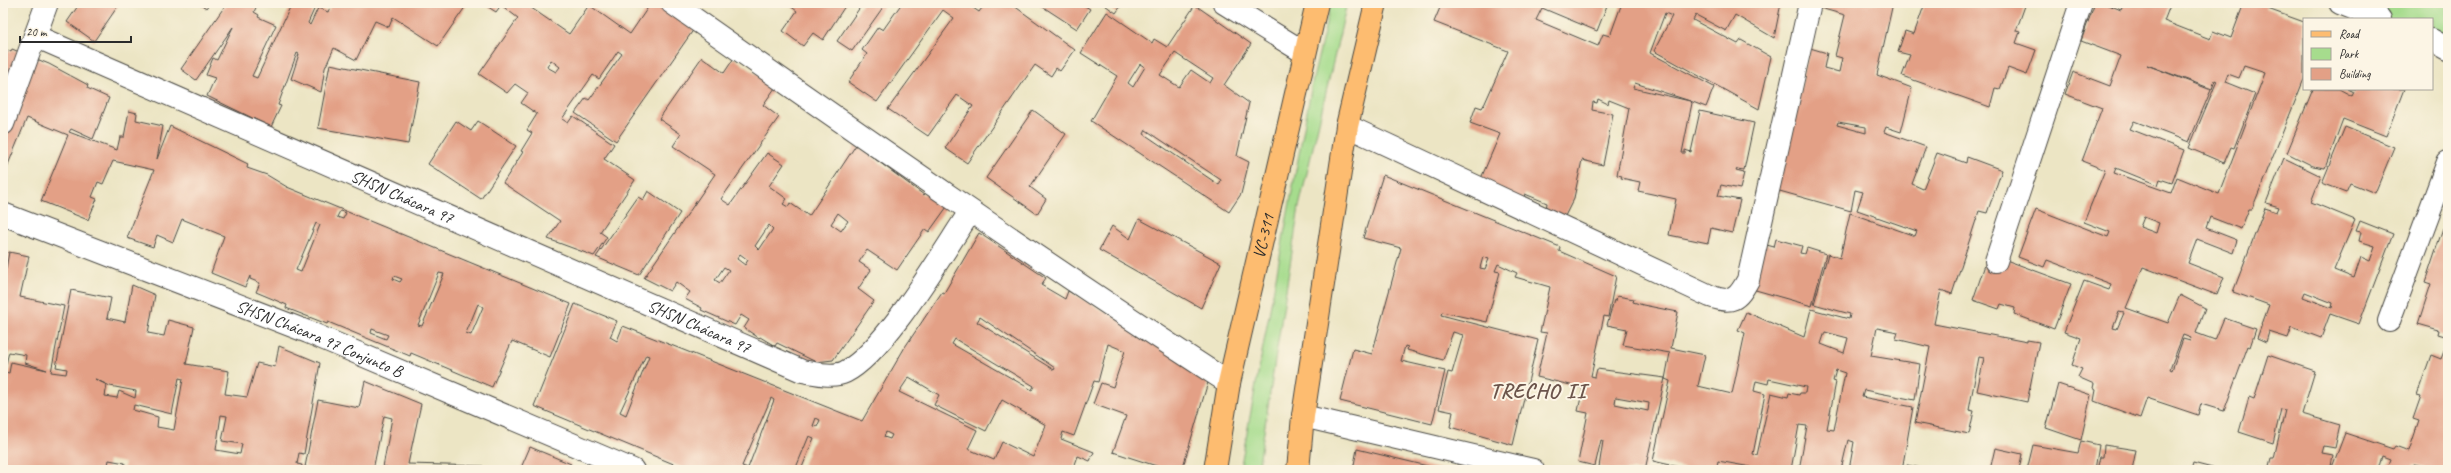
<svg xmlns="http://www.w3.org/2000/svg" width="2451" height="473" viewBox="0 0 2451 473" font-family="Caveat,sans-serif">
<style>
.green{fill:#a6dc8d;stroke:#68845c}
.building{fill:#e3a086;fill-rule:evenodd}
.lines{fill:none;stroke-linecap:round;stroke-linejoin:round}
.minor-casing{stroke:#484742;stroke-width:24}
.major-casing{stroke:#484742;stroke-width:24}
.minor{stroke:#fff;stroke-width:22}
.major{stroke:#fdbc70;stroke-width:22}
.labels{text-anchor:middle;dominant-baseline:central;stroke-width:4;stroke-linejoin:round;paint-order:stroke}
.street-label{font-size:17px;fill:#2b2b2b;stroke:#fcf5e5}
.district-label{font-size:21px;font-weight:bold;letter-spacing:1px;fill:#6b544b;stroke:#fcf5e5}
</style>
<rect width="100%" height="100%" fill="#fcf5e5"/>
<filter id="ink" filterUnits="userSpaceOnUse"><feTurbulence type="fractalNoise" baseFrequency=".025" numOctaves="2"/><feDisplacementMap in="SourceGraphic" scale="8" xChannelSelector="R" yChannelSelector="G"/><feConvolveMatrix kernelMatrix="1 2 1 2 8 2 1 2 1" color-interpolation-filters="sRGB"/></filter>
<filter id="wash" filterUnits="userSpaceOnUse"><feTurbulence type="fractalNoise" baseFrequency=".012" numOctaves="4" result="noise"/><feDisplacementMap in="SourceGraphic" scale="16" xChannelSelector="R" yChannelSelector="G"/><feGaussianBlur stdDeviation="0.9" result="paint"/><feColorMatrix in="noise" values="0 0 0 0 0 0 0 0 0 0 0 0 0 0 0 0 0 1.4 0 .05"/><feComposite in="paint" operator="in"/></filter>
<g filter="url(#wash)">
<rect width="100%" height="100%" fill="#ece5c4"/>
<path class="green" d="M1331 3H1347L1299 207 1258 470H1240L1313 79Z
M2340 3H2448V45L2432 40V19H2380Z"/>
<g id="blocks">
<path class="building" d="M80 3H120L94 41 67 22Z
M199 3H210L206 8Z
M227 3H258L254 12 259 15 258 17 276 25 252 76 257 78 292 3H317L308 23 310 25 318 8 328 12 332 3H468L438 46 393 17 389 27 375 21 356 60 334 48 325 68 321 92 291 79 299 54 297 53 278 105 281 106 271 127 207 96 215 78 206 75 213 58 217 60 233 27 196 80 181 69Z
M482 3H528L527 5 569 34 589 5 630 34 651 3H656L694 29 616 141 575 113 586 98 589 100 622 54 618 51 599 79 593 75 562 119 568 123 573 116 614 144 604 159 635 180 600 232 607 237 594 256 548 239 560 221 503 183 523 152 521 151 532 133 527 130 537 114 521 103 528 93 515 84 507 93 479 74 518 18 501 5 496 12ZM551 60 560 67 556 72 547 67Z
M786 3H847L823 40 813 33 803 46 783 31 797 11Z
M863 3H886L852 51 837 41Z
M902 3H966L979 12 982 8 975 3H1010L1075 50 1060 71 1056 68 1051 76 1035 65 967 163 945 148 973 106 957 95 928 136 888 109 954 18 943 10 877 102 848 82 867 54 862 50 878 27 883 30Z
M1037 3H1080L1090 9 1077 29Z
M1102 3H1123L1116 13Z
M1442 3H1608L1597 31 1542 8 1536 20 1598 46 1603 34 1610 36 1622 3H1781L1774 38 1735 15 1726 31 1696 15 1693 20 1738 44 1741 40 1771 57 1759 109 1654 51 1672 16 1665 13 1650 53 1714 87 1706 107 1690 101 1635 83 1633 88 1690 101 1692 103 1682 153H1685V150L1691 152 1700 111 1754 123 1744 170 1737 169 1736 171 1744 173 1740 189 1721 185 1718 196 1740 200 1732 233 1711 228 1708 243 1669 235 1676 199 1638 191 1640 182 1621 178 1622 176 1617 175 1629 108 1609 100 1608 104 1598 99 1597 103 1593 102 1592 110 1613 114 1603 165 1582 160 1574 198 1564 218 1546 210 1547 203 1525 194 1521 204 1479 183 1500 134 1470 123 1476 106 1482 108 1485 103 1508 51 1434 22Z
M1821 3H1893L1877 75 1912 88 1901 132 1886 127 1884 132 1926 147 1912 184 1923 189 1937 153 1966 163 1967 157 2002 170 1987 213 1979 211 1952 294 1941 290 1934 324 2027 342V340L2039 342 2027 402 1977 391 1984 358 1979 357 1969 410 1974 411 1969 434 1915 423 1930 347 1896 339 1898 332 1877 328 1871 356 1920 364 1915 400 1864 390 1862 397 1913 407 1902 470H1849L1854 442 1848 440 1841 470H1799L1807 426 1799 425 1791 470H1750L1751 467 1718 461 1716 470H1692L1653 461 1670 381 1665 379 1670 353 1623 345 1627 329 1607 325 1614 300 1616 301 1617 296 1634 299 1633 302 1643 305 1678 312 1671 348 1705 355 1698 386 1732 394 1745 333 1738 330 1746 312 1804 337 1811 309 1849 319 1850 314 1814 304 1828 254 1840 258 1850 213 1915 236 1917 231 1857 210 1863 192 1855 190 1851 211 1776 190 1810 48 1827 53 1824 68 1839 72 1842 58 1835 56 1845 15 1820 8ZM1838 122 1866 127V133L1837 125ZM1825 332 1848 338 1844 353 1821 344ZM1836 370 1845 373 1834 430 1827 429 1836 382 1833 381ZM1769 379 1806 387 1805 393H1800L1799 395 1789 393 1788 397 1771 393 1757 455 1753 454 1765 394 1754 391 1756 381 1768 384Z
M1925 3H2026L2016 31 2020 32 2016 43 2036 50 2027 75 2008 68 2000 89 1995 88 1990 107 1902 76 1910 55 1898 52 1905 31 1914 34Z
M2095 3H2104L2121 10 2124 3H2171L2164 21 2210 39 2213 31 2231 38 2244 3H2267L2265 8 2304 22V79L2252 209H2249L2241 229 2210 217 2206 228 2237 240 2233 253 2197 239 2188 263 2224 277 2217 295 2143 267 2126 308 2168 323 2180 295 2205 308 2196 333 2215 340 2224 318 2256 329 2250 347 2248 346 2224 411 2201 404 2198 415 2147 398 2140 418 2094 401 2096 390 2093 388 2094 384 2078 377 2082 369 2072 365 2081 338 2064 332 2084 281 2109 290 2111 284 2047 260 2044 267 2018 257 2036 209 2108 237 2110 232 2084 222 2105 170 2082 161 2102 108 2065 94 2073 72 2110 86 2121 56 2081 41ZM2147 65 2212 89 2215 80 2217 81 2189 148 2224 163 2231 147 2234 148 2255 94 2225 82 2228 74 2239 78 2244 66 2265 73 2219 194 2177 177 2171 193 2114 173 2116 168 2158 185 2160 179 2172 183 2184 150 2130 129 2134 121 2189 142 2211 90ZM2144 217 2159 223 2156 233 2140 227ZM2119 312 2124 313 2117 329 2113 328ZM2183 335 2191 338 2190 341 2183 339 2172 370 2170 369Z
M1195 5 1251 44 1224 85 1249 103 1237 156 1249 162 1241 194 1229 212 1091 121 1117 76 1081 53 1107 12 1152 43 1154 39 1167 47ZM1175 53 1213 78 1210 83 1191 70 1179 87 1160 75ZM1140 64 1145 67 1133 87 1128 83ZM1146 130 1221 180 1219 185 1144 134Z
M12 49 49 64 88 85 87 88 109 98 93 139 71 129 69 132 117 150 120 137H124L129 111 137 113 136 120 163 126 157 159 170 126 248 164 247 168 267 175 287 187 571 304 550 357 512 341 492 387 411 353 410 356 328 322 327 324 286 308 287 305 256 292 260 283 250 279V276L245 287 211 273 224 236 182 219 173 242 157 235 153 247 127 238 154 170 113 161 103 184 98 182 92 197 97 199 88 220 41 201 68 135 27 118 3 177V62L8 50 11 52ZM340 211 346 213 343 219 337 217ZM316 223 320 225 301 272 296 270ZM439 273 444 274 422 326 418 325ZM394 276 402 279 400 282 393 279ZM478 304 483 307 471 335 466 333ZM372 329 388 335 386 339 371 333Z
M702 57 724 73 734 58 775 88 763 105 779 117 721 199 730 205 767 153 784 164 769 186 787 199 783 204 788 207 790 203 809 216 856 145 924 195 928 190 949 204 929 232 925 229 897 270 867 250 859 262 871 270 858 289 874 301 833 360 816 362 777 343 775 346 760 337 759 338 744 328 749 320 741 315 735 325 701 310 702 308 685 299 690 292 676 282 670 291 644 278 715 174 673 146 681 134 659 119ZM838 213 848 221 841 231 831 224ZM769 225 773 229 759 250 755 246ZM740 254 748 260 745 265 737 259ZM724 267 729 270 720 283 715 280Z
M330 64 420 82 408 144 318 128Z
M2313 89H2339L2352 96 2354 92 2348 89H2404L2386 136 2343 119 2325 168 2313 166 2287 153Z
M1033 110 1066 134 1030 187 1046 199 1037 214 986 178Z
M456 121 471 131 478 121 516 146 481 199 428 164Z
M2345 127 2394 147 2375 193 2350 183 2346 192 2322 183Z
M2284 158 2321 176 2311 202 2355 220 2334 270 2354 278 2361 257 2370 261 2375 246 2359 241 2361 232 2356 231 2360 221 2393 234 2359 324 2330 314 2321 338 2292 327 2288 338 2269 332 2266 342 2257 338 2269 305 2233 292 2265 208 2277 212 2279 207 2266 203ZM2305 292 2333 303 2332 308 2303 297Z
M1383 175 1560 247 1559 251 1616 276 1608 317 1604 316 1591 376 1595 377 1597 369 1665 378 1645 470H1611L1599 467 1603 441 1601 440 1595 466 1578 462 1588 413 1578 411 1583 388 1537 377 1547 333 1540 332 1550 287 1515 277 1517 273 1498 264 1495 271 1500 272 1487 322 1442 312 1441 315 1538 340 1513 445 1450 427 1453 412 1439 409 1448 372 1452 373 1463 335 1453 332 1443 360 1407 350 1408 347 1405 346 1401 361 1445 371 1432 424 1340 401 1353 349 1372 354 1401 248 1363 238ZM1483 257 1489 259 1485 269 1480 268ZM1616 397 1649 403 1648 411 1615 404Z
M648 191 680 213 639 275 596 257 638 197 643 200Z
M1139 219 1221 263 1201 308 1099 250 1112 226 1130 239Z
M2443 228 2448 229V337L2438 334 2439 330 2418 324 2431 284 2425 282Z
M979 233 1046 278 1041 285 1065 299 1068 291 1211 372 1182 470H1169L1113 452 1126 416 1093 404 1101 383 1113 387 1125 351 1108 344 1098 382 1094 381 1074 436 1063 432 1061 439 1094 452 1090 461 1078 456 1073 470H801L814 438 809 436 795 470H688L534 406 575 304 617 321 610 337 617 341 623 326 862 421 905 347 942 292 944 293ZM980 317 1055 368 1054 370 977 322ZM955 339 1034 386 1032 390 952 344ZM646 355 649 356 626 415 620 412ZM909 377 939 395 934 405 986 431 1002 400 1046 425 1033 457 1002 442 994 460 968 449 977 430 899 392ZM771 398 774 400 748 468 742 466ZM816 418 820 420 817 427 813 426ZM886 432 892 435 890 439 884 437Z
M1776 239 1802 246 1800 253 1805 254 1807 248 1826 254 1812 306 1752 289 1763 244 1774 247Z
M9 252 29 256 20 297 64 306 51 372 66 374 67 369 56 367 71 290 111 298 107 318 125 322 132 285 155 295 148 333 164 336 168 320 194 327 186 364 229 371 225 394 247 397 257 363 275 367 279 346 320 363 304 454 299 453 297 464 302 465 301 470H123L125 463 109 460 107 470H3V268L6 269ZM9 352 26 355 25 363 47 370 11 362 9 373 4 372ZM179 378 183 379 174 430 157 427 158 417 133 410 134 405 172 414ZM95 379 110 386 136 391 135 398 119 391 117 398 105 396 107 385ZM221 415 227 416 222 441 242 444 240 454 216 450Z
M1988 256 2006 260 2071 284 2054 329 2014 314 2015 308 2001 304 1999 309 1973 300Z
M2446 346 2448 347V470H2425L2426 467 2414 464 2413 470H2386L2390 459 2382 456 2378 470H2331L2345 433 2393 449 2395 446 2409 451 2419 421 2413 419 2421 396 2417 395 2431 355 2441 359Z
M2268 355 2315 371 2302 414 2340 425 2335 448 2324 446 2322 453 2333 455 2330 470H2268L2271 458H2274L2285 410 2281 409 2273 443 2239 432 2249 397 2254 399Z
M365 381 421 404 408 464 483 466 482 470H386L387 467H383L392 418 384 416 373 470H324L305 467 318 400 359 408Z
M2058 384 2091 395 2081 440 2046 428Z
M2081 441 2099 445 2095 470H2027L2033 445 2078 453Z
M2104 445 2136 450 2132 470H2097L2100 457H2103Z
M530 447 571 464 568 470H520Z
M1995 448 2022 454 2019 470H1990Z
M1357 449 1440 469V470H1353Z
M2193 463 2216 469V470H2191Z
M1907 465 1926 469V470H1906Z"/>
</g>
</g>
<g filter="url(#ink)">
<use href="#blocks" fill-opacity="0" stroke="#484742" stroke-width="1"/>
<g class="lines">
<defs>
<g id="minor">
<path id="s1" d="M47 3 35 36 802 371C815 373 833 378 845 372 885 352 943 252 970 212"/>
<path d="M672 3C856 132 1040 261 1229 383"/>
<path d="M1224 3 1305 53"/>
<path d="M2340 3 2380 19"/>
<path d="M2432 40 2448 49"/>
<path d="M3 124 35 36"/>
<path d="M1347 126 1710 296C1732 304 1737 300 1748 280L1810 3"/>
<path id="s2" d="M3 214 308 332 633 470"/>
<path d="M1996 261 2081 3"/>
<path d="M2389 321 2448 162"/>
<path d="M1303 416 1533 470"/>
</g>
<g id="major">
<path id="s3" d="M1215 470 1229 383 1317 3"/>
<path d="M1298 470 1303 416 1347 126 1376 3"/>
</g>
</defs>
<use href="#minor" class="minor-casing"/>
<use href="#major" class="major-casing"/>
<use href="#minor" class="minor"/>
<use href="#major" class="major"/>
</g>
</g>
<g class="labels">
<g class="street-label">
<text stroke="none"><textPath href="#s1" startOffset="436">SHSN Chácara 97</textPath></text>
<text stroke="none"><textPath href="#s3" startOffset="239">VC-311</textPath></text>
<text stroke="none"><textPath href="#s1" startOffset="760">SHSN Chácara 97</textPath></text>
<text stroke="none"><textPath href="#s2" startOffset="340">SHSN Chácara 97 Conjunto B</textPath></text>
</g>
<g class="district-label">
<text x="1538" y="391">TRECHO II</text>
</g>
</g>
<rect width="2451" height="473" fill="none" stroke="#fcf5e5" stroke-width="16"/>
<rect x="2303" y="18" width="130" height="72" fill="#fcf5e5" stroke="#a8a49b"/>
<rect x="2311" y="31" width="20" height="6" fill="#fdbc70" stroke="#a8a49b"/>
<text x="2339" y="38" font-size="12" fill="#2b2b2b">Road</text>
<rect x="2311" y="48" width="20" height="12" fill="#a6dc8d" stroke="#a8a49b"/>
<text x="2339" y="58" font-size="12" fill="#2b2b2b">Park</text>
<rect x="2311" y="68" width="20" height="12" fill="#e3a086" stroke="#a8a49b"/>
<text x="2339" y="78" font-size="12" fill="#2b2b2b">Building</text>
<path d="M20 36v6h111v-6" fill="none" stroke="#2b2b2b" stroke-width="2"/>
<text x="26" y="36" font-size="12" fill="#2b2b2b" stroke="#fcf5e5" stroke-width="3" paint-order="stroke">20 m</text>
</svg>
